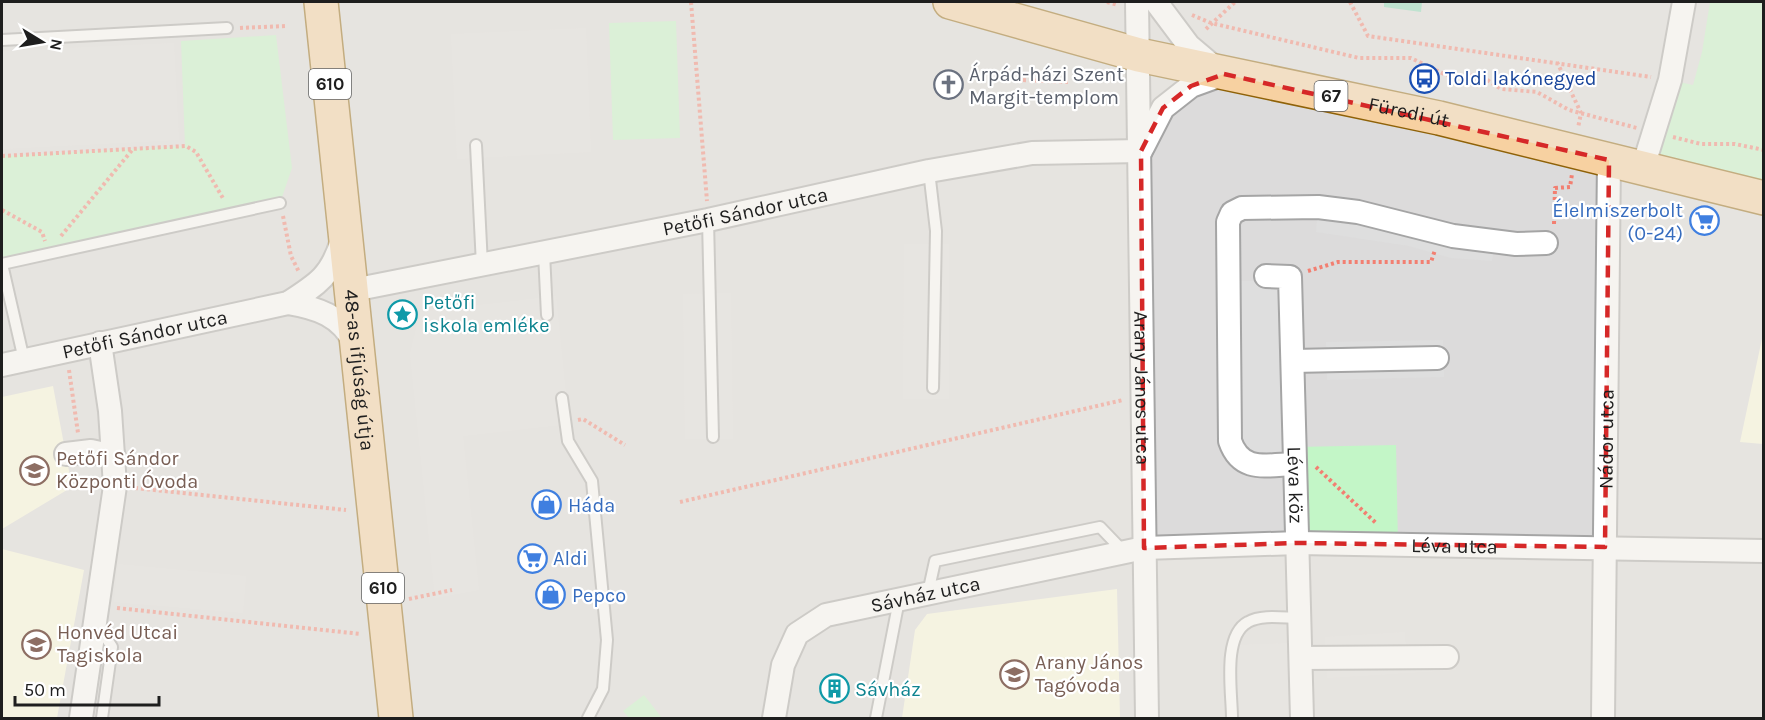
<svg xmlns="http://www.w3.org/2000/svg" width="1765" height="720" viewBox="0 0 1765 720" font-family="Karla,sans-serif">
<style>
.residential{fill:#dcdbdb}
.education{fill:#fdfdde}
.park{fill:#c3f6c7}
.pitch{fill:#86d9b9}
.parking{fill:#dedede}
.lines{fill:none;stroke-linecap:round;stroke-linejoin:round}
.lane-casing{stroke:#a5a5a5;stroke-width:14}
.street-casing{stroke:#a5a5a5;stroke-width:26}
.primary-casing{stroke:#8f6208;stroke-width:36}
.path{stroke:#f27f71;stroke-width:4;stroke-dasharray:3 3;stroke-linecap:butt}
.lane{stroke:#fff;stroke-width:10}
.street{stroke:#fff;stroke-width:22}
.primary{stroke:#f7d1a1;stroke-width:33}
.marked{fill:none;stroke:#d62828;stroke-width:4.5;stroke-dasharray:12 8;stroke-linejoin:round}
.labels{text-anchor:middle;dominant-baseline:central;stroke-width:4.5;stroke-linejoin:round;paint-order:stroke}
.shield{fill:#fff;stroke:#626262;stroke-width:1.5}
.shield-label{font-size:18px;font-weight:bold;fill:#1e1e1e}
.worship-label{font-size:20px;fill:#5b616d;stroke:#fff;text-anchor:start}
.transit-label{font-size:20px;fill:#164399;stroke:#fff;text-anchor:start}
.street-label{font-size:20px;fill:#1e1e1e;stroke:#fff}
.shop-label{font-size:20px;fill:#366cbe;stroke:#fff;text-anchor:start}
.culture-label{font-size:20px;fill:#0d838f;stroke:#fff;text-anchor:start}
.education-label{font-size:20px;fill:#785e54;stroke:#fff;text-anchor:start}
</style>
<rect width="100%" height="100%" fill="#eeebe4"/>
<path class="residential" d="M2 2H1763V718H2Z"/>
<path class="education" d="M1763 334V444L1740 442Z
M53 386 72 487 2 529V397Z
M2 549 84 570 57 718H2Z
M1117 589 1120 718H902L915 630 927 614Z"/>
<path class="park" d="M1710 2H1763V198L1643 167 1670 80 1693 85 1702 52Z
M676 21 680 138 613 140 609 23Z
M276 35 292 168 280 203 2 264V156L185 146 181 41Z
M1396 445 1398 544 1298 543 1295 447Z
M644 695 662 718H629L623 711Z"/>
<path class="pitch" d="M1384 2H1422L1421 12 1384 7Z"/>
<path class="parking" d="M586 28 591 152 457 159 451 34Z
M174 43 179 140 2 149V51Z
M1317 218 1363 223 1494 250 1492 261 1451 258 1409 246 1316 232Z
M904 244H949V399H903Z
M1232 281H1285L1290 457 1241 453Z
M731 293 733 439H685L683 294Z
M556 296 569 424 463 436 479 590 435 598 410 354 420 312Z
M1443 340 1444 377 1327 380 1326 342Z
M118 564 246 576 243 613 114 602Z
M1405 632 1406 650 1454 647 1456 670 1327 678 1325 637Z
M1293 643 1295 718H1237L1235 645Z"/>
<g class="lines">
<defs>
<path id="lane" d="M2 40 227 28
M476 145 482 265
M929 171 936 231 933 388
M708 220 713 437
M544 253 547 315
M2 264 280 203
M2 264 24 360
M562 398 568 441 592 481 607 640 603 689 588 718
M928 593 935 561 1100 527 1124 552
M98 625 112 647 102 718
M876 718 899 600
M1232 718C1232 692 1222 636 1248 622 1262 614 1284 618 1299 618"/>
<g id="street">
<path id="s1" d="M1137 2 1147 718"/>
<path d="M1156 2 1189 46 1215 68"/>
<path d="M1143 147 1163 108 1191 86 1224 74"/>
<path d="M1643 167 1670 80 1684 2"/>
<path id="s2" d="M1266 276 1290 277 1302 718"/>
<path id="s3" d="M353 290 708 220 929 171 1032 153 1141 151"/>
<path d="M288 303C317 308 341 315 355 344"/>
<path d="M1293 361 1437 358"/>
<path id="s4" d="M2 365 288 303C318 284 332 275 342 240"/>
<path d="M66 454 91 451 114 456"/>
<path d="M1295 464C1266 465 1241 473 1230 441L1228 222 1232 213 1242 208 1318 207 1358 212 1453 236 1516 244 1546 243"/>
<path d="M1301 658 1447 657"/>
<path d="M81 718 115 486 110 411 100 343"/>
<path id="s5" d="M774 718 783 665 797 634 826 615 1144 548 1298 543 1764 551"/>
<path id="s6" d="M1603 718 1609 160"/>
</g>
<g id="primary">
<path id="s7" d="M321 2 396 718"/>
<path id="s8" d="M950 2 1139 55 1439 118 1764 198"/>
</g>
</defs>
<use href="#lane" class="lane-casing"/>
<use href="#street" class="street-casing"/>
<use href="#primary" class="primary-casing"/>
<path class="path" d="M691 2 707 201
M1107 2 1118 5
M1350 2 1368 36 1651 77
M1192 15 1211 23 1359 58H1411L1446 75 1481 76 1501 89 1537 92 1569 110 1637 128
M240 28 285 26
M1206 29 1235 2
M1557 62 1581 113 1578 128
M1023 80 1069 82
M1673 137 1701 144H1735L1764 150
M2 156 186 146 196 152 224 200
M2 210 42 232 45 241
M283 216 291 256 299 272
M1554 224 1555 188 1570 187 1572 174
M61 236 133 149
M1308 271 1338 262H1431L1435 250
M69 370 78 433
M578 420 583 419 625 445
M1316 467 1376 523
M135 488 346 510
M680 502 1123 400
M409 599 452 590
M117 608 361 634"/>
<use href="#lane" class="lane"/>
<use href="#street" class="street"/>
<use href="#primary" class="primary"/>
</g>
<path d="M0 0H1765V720H0ZM1224 74 1609 160 1605 547 1298 543 1144 548 1141 151 1163 108 1191 86Z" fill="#eeebe4" fill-opacity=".55" fill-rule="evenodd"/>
<path class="marked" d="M1224 74 1609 160 1605 547 1298 543 1144 548 1141 151 1163 108 1191 86Z"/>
<defs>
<symbol id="bus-ring" viewBox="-11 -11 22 22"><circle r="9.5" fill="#fff" stroke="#1a4fb4" stroke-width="1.5"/><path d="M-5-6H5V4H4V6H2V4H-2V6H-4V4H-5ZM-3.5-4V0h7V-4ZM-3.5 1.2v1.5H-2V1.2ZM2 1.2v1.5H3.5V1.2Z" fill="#1a4fb4"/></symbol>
<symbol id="church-ring" viewBox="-11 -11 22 22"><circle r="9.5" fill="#fff" stroke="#6b7280" stroke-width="1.5"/><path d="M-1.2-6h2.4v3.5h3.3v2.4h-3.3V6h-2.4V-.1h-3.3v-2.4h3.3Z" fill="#6b7280"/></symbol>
<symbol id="supermarket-ring" viewBox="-11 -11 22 22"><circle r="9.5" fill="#fff" stroke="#3f7fe0" stroke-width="1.5"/><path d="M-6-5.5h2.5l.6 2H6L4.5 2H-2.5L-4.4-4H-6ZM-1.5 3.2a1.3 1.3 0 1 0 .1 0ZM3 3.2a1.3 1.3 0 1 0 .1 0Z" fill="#3f7fe0"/></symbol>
<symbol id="sight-ring" viewBox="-11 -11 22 22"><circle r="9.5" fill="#fff" stroke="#0f9aa8" stroke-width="1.5"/><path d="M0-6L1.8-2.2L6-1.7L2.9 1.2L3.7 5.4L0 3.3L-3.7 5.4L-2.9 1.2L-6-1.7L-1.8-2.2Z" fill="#0f9aa8"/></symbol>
<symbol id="school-ring" viewBox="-11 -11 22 22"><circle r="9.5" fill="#fff" stroke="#8d6e63" stroke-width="1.5"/><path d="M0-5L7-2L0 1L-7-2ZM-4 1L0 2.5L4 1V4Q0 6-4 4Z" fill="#8d6e63"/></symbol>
<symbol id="shop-ring" viewBox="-11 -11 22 22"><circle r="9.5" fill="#fff" stroke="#3f7fe0" stroke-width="1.5"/><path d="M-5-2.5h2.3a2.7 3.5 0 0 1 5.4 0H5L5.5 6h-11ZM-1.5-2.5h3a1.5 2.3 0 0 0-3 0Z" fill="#3f7fe0"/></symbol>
<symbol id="building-ring" viewBox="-11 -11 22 22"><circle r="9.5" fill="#fff" stroke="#0f9aa8" stroke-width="1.5"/><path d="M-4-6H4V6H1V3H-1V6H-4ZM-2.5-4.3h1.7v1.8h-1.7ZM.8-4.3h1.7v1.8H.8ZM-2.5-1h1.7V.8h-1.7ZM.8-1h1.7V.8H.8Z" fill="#0f9aa8"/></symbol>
</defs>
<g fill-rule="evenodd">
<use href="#bus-ring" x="1408" y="62" width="33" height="33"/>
<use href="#church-ring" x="932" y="68" width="33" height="33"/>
<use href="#supermarket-ring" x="1688" y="204" width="33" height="33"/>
<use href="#sight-ring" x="386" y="298" width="33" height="33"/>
<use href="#school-ring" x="18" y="454" width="33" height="33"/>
<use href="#shop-ring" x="530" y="488" width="33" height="33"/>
<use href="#supermarket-ring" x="516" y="542" width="33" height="33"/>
<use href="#shop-ring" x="534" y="578" width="33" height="33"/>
<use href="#school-ring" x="20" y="628" width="33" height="33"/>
<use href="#school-ring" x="998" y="658" width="33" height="33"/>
<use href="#building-ring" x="818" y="672" width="33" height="33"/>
</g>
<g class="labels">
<g class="shield">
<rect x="309" y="69" width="42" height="30" rx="4.5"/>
<rect x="1314.5" y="81" width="33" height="30" rx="4.5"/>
<rect x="362" y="573" width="42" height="30" rx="4.5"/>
</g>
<g class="shield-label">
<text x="330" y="84">610</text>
<text x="1331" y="96">67</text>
<text x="383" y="588">610</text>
</g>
<g class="worship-label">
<text x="969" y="74">Árpád-házi Szent<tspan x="969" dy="23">Margit-templom</tspan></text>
</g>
<g class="transit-label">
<text x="1445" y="78">Toldi lakónegyed</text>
</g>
<g class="street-label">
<text stroke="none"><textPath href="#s8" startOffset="472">Füredi út</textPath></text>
<text stroke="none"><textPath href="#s3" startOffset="400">Petőfi Sándor utca</textPath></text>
<text stroke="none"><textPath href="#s4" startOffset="146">Petőfi Sándor utca</textPath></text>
<text stroke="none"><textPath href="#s7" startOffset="370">48-as ifjúság útja</textPath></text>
<text stroke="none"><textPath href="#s1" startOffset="386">Arany János utca</textPath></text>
<text stroke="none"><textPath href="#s6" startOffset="279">Nádor utca</textPath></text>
<text stroke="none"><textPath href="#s2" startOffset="232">Léva köz</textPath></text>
<text stroke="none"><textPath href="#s5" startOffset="758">Léva utca</textPath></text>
<text stroke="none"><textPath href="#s5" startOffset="224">Sávház utca</textPath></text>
</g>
<g class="shop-label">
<text x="1683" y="210" text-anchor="end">Élelmiszerbolt<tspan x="1683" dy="23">(0-24)</tspan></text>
<text x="568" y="505">Háda</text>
<text x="553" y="558">Aldi</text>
<text x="572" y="595">Pepco</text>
</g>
<g class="culture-label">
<text x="423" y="302">Petőfi<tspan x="423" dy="23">iskola emléke</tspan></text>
<text x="855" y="689">Sávház</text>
</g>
<g class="education-label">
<text x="56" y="458">Petőfi Sándor<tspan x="56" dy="23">Központi Óvoda</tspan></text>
<text x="57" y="632">Honvéd Utcai<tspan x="57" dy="23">Tagiskola</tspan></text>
<text x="1035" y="662">Arany János<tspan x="1035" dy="23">Tagóvoda</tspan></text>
</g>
</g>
<rect width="1765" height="720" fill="none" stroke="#1e1e1e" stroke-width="6"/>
<g transform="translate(42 42) rotate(101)" stroke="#ffffff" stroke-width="4.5" paint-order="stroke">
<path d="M0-4.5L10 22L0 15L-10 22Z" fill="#1e1e1e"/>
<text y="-9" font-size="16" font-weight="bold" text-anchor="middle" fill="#1e1e1e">N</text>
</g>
<path d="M15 696v9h144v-9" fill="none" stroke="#1e1e1e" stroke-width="3"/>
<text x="24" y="696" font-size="18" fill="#1e1e1e" stroke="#ffffff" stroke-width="4.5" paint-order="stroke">50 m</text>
</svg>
